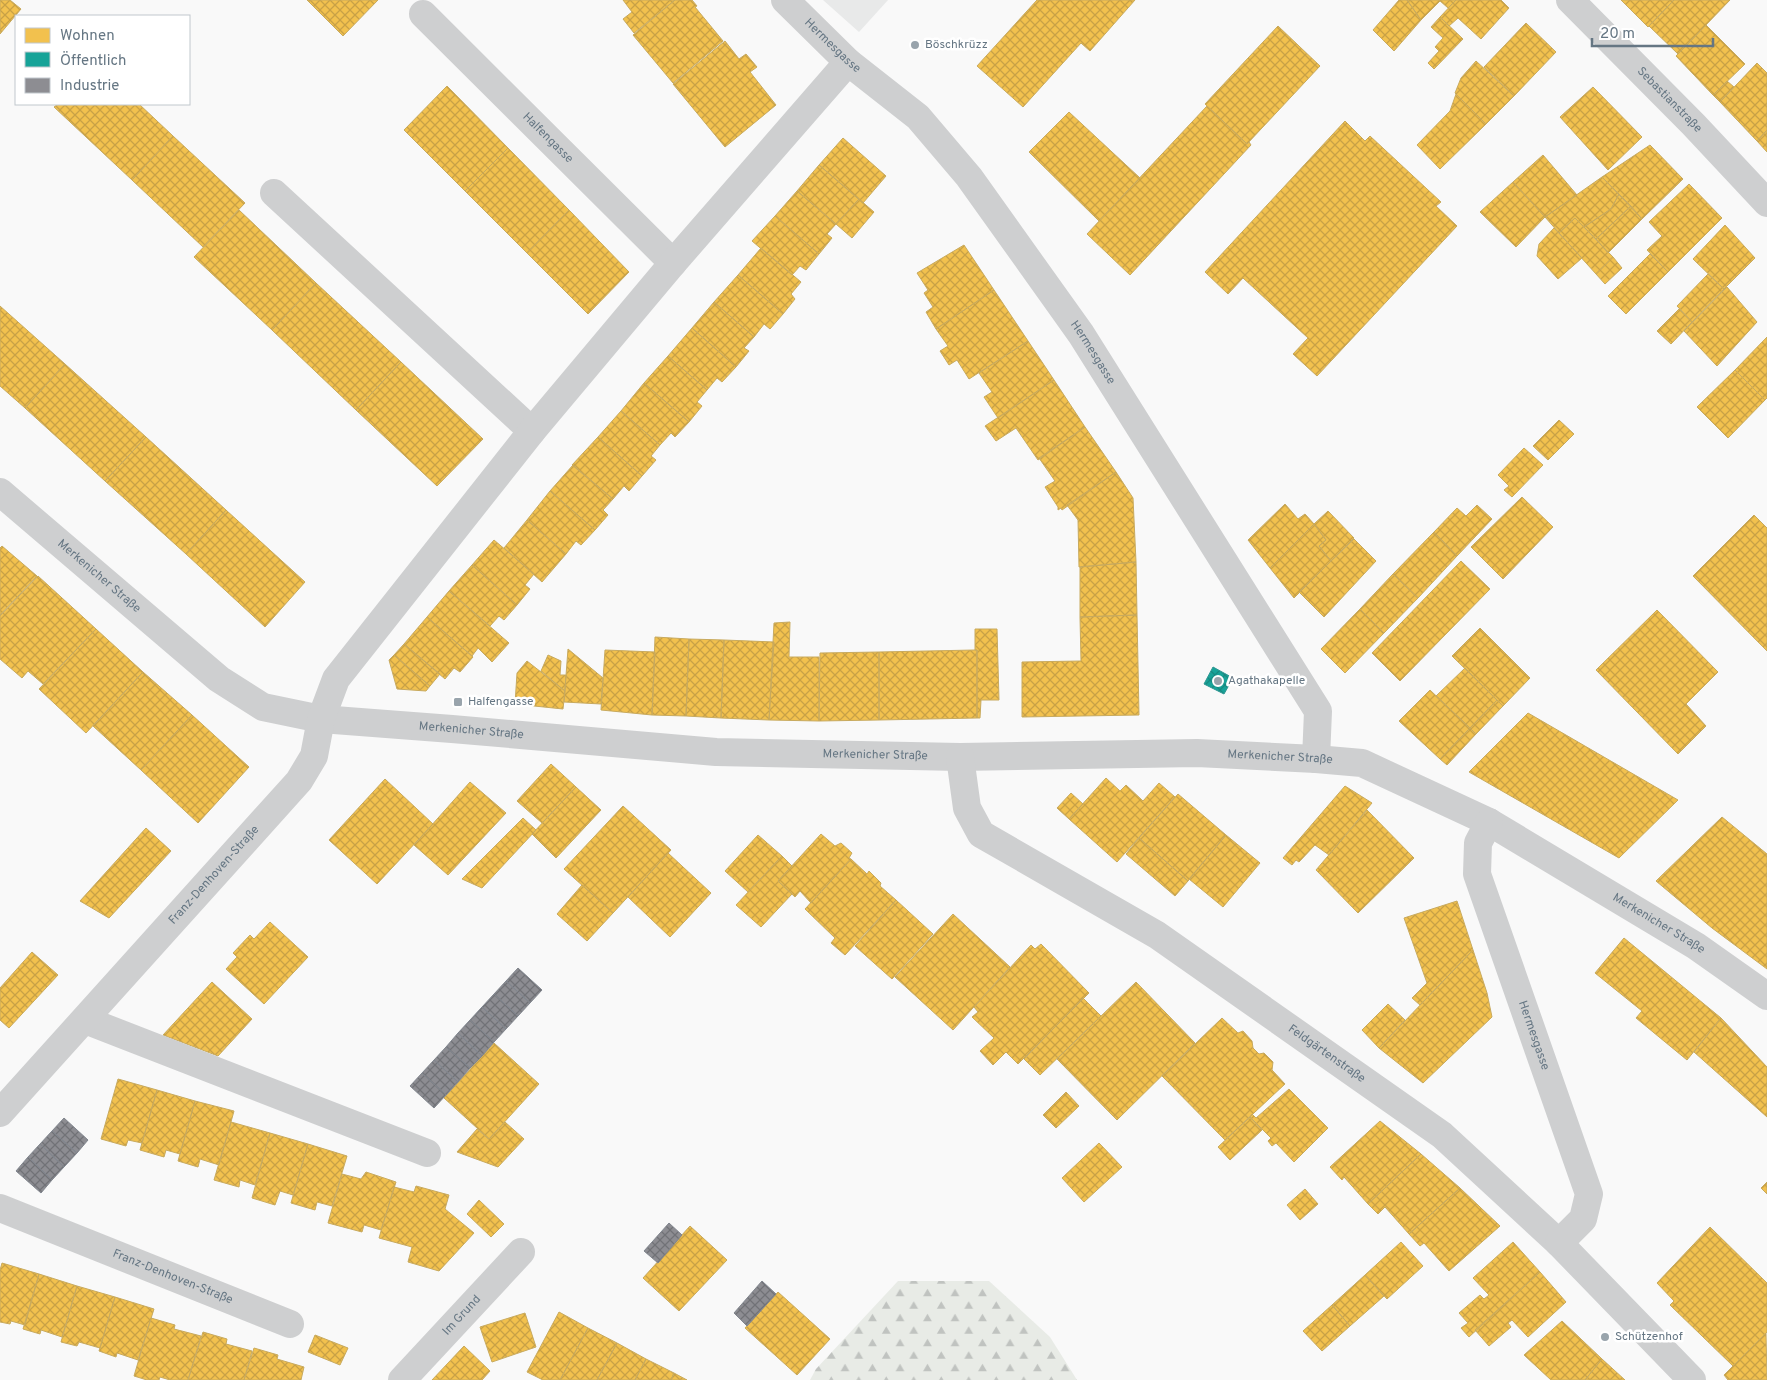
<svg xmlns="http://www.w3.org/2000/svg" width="1767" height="1380" viewBox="0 0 1767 1380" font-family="Overpass,sans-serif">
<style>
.built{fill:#e8e9e9}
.forest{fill:url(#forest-firs)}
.homes{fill:url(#homes-cross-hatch);stroke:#c8aa5e}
.public{fill:url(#public-cross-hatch);stroke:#2e9692}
.industry{fill:url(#industry-cross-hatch);stroke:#81868e}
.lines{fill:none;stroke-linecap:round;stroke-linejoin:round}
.minor{stroke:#cecfd0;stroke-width:28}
.poi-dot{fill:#99a4ac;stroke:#fff;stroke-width:2}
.labels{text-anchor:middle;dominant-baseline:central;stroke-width:5;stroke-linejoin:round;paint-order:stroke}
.street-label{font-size:12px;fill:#657683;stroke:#fff}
.poi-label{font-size:12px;fill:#657683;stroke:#fff;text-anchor:start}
</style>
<defs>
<pattern id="forest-firs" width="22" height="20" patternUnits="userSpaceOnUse" patternTransform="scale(1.25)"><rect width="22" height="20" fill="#e8ebe6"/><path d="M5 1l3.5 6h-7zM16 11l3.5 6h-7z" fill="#c0c3c0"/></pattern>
<pattern id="homes-cross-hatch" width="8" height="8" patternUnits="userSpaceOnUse" patternTransform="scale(1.25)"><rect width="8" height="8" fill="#f2c14e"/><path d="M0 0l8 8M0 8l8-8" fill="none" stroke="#c8a146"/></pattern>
<pattern id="public-cross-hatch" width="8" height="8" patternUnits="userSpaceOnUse" patternTransform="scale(1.25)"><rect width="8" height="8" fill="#17a398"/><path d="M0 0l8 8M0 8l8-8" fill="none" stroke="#188981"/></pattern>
<pattern id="industry-cross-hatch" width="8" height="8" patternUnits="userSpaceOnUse" patternTransform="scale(1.25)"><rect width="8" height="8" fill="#8d8d92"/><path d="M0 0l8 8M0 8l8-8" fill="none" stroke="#717277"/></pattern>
</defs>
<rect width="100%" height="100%" fill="#f9f9f9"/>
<path class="built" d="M823 0H888L859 32Z"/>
<path class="forest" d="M898 1281H989L1050 1337 1077 1380H810L816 1369Z"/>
<path class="homes" d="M0 0H10L21 9 0 34Z
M307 0H378L343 36Z
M623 0H675L634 33 623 19 632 12Z
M675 0H692L697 6 695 7 723 41 673 83 633 35Z
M1037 0H1135L1090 51 1081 43 1023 107 977 66Z
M1399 0H1407L1421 20 1394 51 1373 30Z
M1407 0H1439L1440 1 1421 20Z
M1439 0H1456L1448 8Z
M1456 0H1501L1509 8 1481 39 1458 18 1449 26 1440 17Z
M1621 0H1674L1648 27Z
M1674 0H1730L1678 54 1649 26Z
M1440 17 1463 39 1434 69 1428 63 1439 51 1435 47 1443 38 1431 27Z
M1526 23 1556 52 1514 96 1484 67Z
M1706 25 1745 64 1713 95 1676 56Z
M1278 26 1320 66 1247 144 1205 104Z
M725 41 739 59 746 54 757 67 750 72 776 105 725 147 673 84Z
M1476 61 1514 96 1486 124 1455 93 1461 78Z
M1757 63 1767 73V130L1757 141 1720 102Z
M1727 81 1734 87 1720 102 1713 95Z
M447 86 508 148 465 191 404 130Z
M1593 87 1642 137 1608 170 1560 117Z
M1456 94 1486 124 1440 169 1417 145 1450 111Z
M58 104H139L173 136 132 180 54 107Z
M1207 106 1247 144 1249 142 1251 145 1130 275 1087 234Z
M1069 112 1140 178 1099 221 1029 152Z
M1345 121 1365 141 1370 136 1441 202 1436 206 1457 226 1317 376 1293 354 1308 338 1243 278 1228 294 1205 272Z
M1767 130V152L1757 141Z
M173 136 245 203 203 247 132 180Z
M843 138 886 176 863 203 819 165Z
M1650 145 1683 179 1642 219 1602 177Z
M508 148 569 210 527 253 465 191Z
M1543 155 1577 195 1545 217 1513 182Z
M819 165 859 199 836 224 797 191Z
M1602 177 1619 194 1611 209 1584 227 1575 218 1559 233 1545 217Z
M1513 182 1545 217 1516 247 1480 212Z
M1689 184 1722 218 1668 272 1647 250 1662 236 1649 222Z
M797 191 836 224 827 234 832 238 819 254 775 216Z
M1619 194 1631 206 1596 239 1584 227 1611 209Z
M859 199 874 212 852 238 836 224Z
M1631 206 1642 219 1608 253 1596 239Z
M239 210 316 283 272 330 194 257Z
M569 210 629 272 588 314 527 253Z
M775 216 819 254 806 270 800 266 792 275 752 241Z
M1575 218 1613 257 1596 274 1559 233Z
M1725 225 1755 258 1724 289 1693 259Z
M1554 228 1582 258 1558 279 1537 256 1539 244Z
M964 245 994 290 936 329 926 312 933 307 924 293 928 290 917 273Z
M761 248 801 282 791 294 795 299 783 314 738 275Z
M1650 254 1668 272 1626 314 1608 296Z
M1613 257 1622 268 1605 284 1596 274Z
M1708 274 1724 289 1692 322 1677 306Z
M738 275 783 314 770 329 764 324 754 337 714 302Z
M316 283 401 362 356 410 272 330Z
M1727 287 1757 322 1717 366 1684 331Z
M994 290 1028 341 969 379 957 360 949 365 940 351 948 346 936 329Z
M714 302 754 337 744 348 749 351 736 367 692 328Z
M0 306 65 364 25 408 0 386Z
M1679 309 1692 322 1671 344 1657 331Z
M692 328 736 367 722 382 717 378 707 390 668 356Z
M1767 337V398L1765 400 1735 370Z
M1028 341 1054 380 998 418 984 397 992 392 979 373Z
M668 356 707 390 697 402 702 406 689 422 644 383Z
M401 362 483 439 437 486 356 410Z
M65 364 146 437 105 481 25 408Z
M1735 370 1765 400 1728 438 1697 407Z
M1054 380 1085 427 1038 460 1016 428 996 441 985 426Z
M644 383 689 422 675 437 671 433 660 445 621 411Z
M621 411 660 445 651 456 656 460 642 476 598 437Z
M1559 420 1574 434 1548 460 1533 446Z
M1085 427 1116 472 1062 510 1061 508 1058 510V507L1045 487 1055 481 1039 458Z
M146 437 226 510 186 554 105 481Z
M598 437 642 476 629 491 624 486 613 499 572 465Z
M1524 448 1543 465 1512 497 1504 490 1509 486 1498 475Z
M573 465 613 499 603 510 608 515 595 530 550 491Z
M1116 472 1133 498 1136 562 1079 567 1078 520 1067 505Z
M550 491 595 530 581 545 576 541 566 554 527 520Z
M1522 497 1553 527 1503 579 1471 547Z
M1285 504 1298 519 1305 514 1314 524 1270 568 1248 540Z
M1477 505 1492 519 1457 556 1434 532 1457 508 1466 516Z
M226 510 305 582 265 627 186 554Z
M1328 511 1354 538 1331 561 1319 546 1326 540 1314 524Z
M1754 515 1767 528V651L1693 576Z
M527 520 566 554 542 582 504 548Z
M1314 524 1326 540 1319 546 1331 561 1294 598 1270 568Z
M1434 532 1457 556 1418 598 1393 574Z
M1354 539 1376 561 1324 617 1299 592Z
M494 540 534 574 525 585 530 589 517 605 472 565Z
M2 546 37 576 0 615V548Z
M1461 561 1490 589 1400 681 1372 653Z
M1136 562 1137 615 1080 617V567Z
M472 565 517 605 504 620 499 616 490 626 449 591Z
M1393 574 1418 598 1384 633 1360 609Z
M38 576 96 629 43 684 28 671 22 678 0 659V616Z
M449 591 509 643 492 662 478 648 472 656 427 617Z
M1360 609 1384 633 1345 673 1321 649Z
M1657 610 1718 672 1686 704 1706 726 1678 754 1596 670Z
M1137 615 1139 715 1022 717V662L1081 661 1080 617Z
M427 617 473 657 460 672 454 668 445 679 404 644Z
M790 622 789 657H819V721L769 720 774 623Z
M1480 628 1530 678 1503 706 1452 656Z
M96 629 143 672 86 733 39 689Z
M975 629H997L999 700H981L980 718H977V650H975Z
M655 637 689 639 686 716 652 715Z
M689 639 724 640 721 718 686 716Z
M724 640 774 642 769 720 721 718Z
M404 644 440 674 430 686 394 655Z
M568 649 603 678 601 704 564 702Z
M605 650 655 652 652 715 601 710Z
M975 650H977V718L879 720V652Z
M879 652V720L819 721 820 653Z
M394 655 430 686 426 691 397 689 389 660Z
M548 655 561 661 560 675H566L565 691 541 671Z
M527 661 565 691 563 709 515 704 517 673Z
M1465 668 1497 700 1470 728 1436 696Z
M143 672 192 715 141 770 93 726Z
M1430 690 1470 728 1440 759 1399 721Z
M1497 700 1503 706 1476 734 1470 728Z
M1528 713 1678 800 1619 858 1469 772Z
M192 715 249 767 198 823 141 770Z
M1470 728 1476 734 1447 765 1440 759Z
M551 764 576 787 542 823 517 801Z
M1106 778 1120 791 1126 785 1143 801 1159 783 1175 797 1117 862 1069 819Z
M385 779 433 824 377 884 329 840Z
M470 782 506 813 448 875 414 845Z
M1345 786 1372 803 1329 855 1315 845 1299 862 1296 860 1292 865 1283 858Z
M576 787 601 810 556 858 532 834Z
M1071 793 1083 804 1069 819 1057 808Z
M1178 794 1226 835 1188 881 1139 838Z
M623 806 671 850 613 913 564 869Z
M1367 810 1414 858 1358 913 1316 870Z
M1722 817 1767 854V969L1712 928 1656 881Z
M523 818 536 830 482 888 462 879Z
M146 828 171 851 109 918 80 901Z
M821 834 835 846 841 843 852 853 849 858 851 859 811 903 800 891 795 897 778 881Z
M758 835 782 856 748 892 725 871Z
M1226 835 1260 863 1223 907 1189 879Z
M1139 838 1188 881 1175 896 1126 854Z
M668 853 711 893 670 937 628 897Z
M782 856 792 866 778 881 792 894 761 927 736 905Z
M851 859 867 874 869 871 881 883 880 886 896 900 845 955 831 943 835 938 805 909Z
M582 885 613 913 587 941 557 914Z
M896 900 933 934 892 979 855 946Z
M1457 901 1473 950 1420 1005 1412 998 1427 983 1404 918Z
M953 914 1010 967 953 1030 895 977Z
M270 922 308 957 264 1004 226 969 237 957 233 953 250 935 254 939Z
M1624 938 1721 1018 1687 1060 1636 1018 1642 1011 1595 973Z
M1041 944 1089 993 1018 1064 1006 1052 993 1065 980 1051 994 1038 972 1017 978 1012 974 1007 1031 945 1035 949Z
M1473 950 1487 993 1492 1017 1423 1083 1379 1048Z
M32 952 58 975 9 1028 0 1020V988Z
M212 982 252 1019 218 1056 163 1035Z
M1136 982 1195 1043 1117 1120 1057 1059Z
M1083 998 1101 1016 1040 1075 1024 1059Z
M1388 1004 1405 1020 1379 1048 1362 1030Z
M1222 1018 1238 1033 1243 1031 1252 1041 1253 1048 1259 1054 1264 1053 1273 1062 1272 1070 1285 1084 1225 1140 1162 1076Z
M1721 1018 1767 1067V1117L1694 1052Z
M494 1043 539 1084 489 1139 444 1098Z
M118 1079 157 1090 142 1143 128 1140 126 1146 101 1139Z
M1289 1089 1328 1128 1294 1162 1276 1143 1272 1146 1268 1141 1271 1138 1250 1117 1252 1114 1256 1118Z
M157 1090 195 1101 180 1154 166 1150 164 1157 140 1150Z
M1066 1092 1079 1106 1056 1128 1043 1115Z
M195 1101 234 1111 219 1165 200 1159 198 1167 178 1161Z
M1250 1117 1262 1130 1230 1160 1218 1147Z
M1380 1121 1421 1154 1368 1204 1344 1177 1342 1180 1330 1167Z
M231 1122 270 1133 255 1185 240 1180 239 1187 214 1180Z
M505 1122 524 1139 498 1167 457 1152 477 1129 489 1139Z
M270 1133 308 1144 293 1195 280 1191 275 1205 252 1198Z
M1099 1143 1122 1167 1084 1202 1062 1178Z
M308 1144 347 1156 332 1206 317 1202 315 1210 291 1203Z
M1421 1154 1460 1188 1409 1234 1385 1207 1378 1214 1368 1204Z
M366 1172 396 1182 381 1230 364 1225 362 1232 328 1223 342 1174 361 1179Z
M1767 1182V1194L1761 1188Z
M416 1186 449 1195 445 1209 474 1233 439 1271 408 1262 412 1247 379 1238 394 1187 414 1192Z
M1460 1188 1500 1226 1449 1271 1424 1243 1420 1246 1409 1234Z
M1305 1189 1318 1204 1300 1220 1287 1205Z
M479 1200 504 1224 491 1237 467 1214Z
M690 1226 727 1260 679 1311 643 1278Z
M1710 1227 1767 1283V1332L1733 1366 1670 1305 1674 1301 1657 1283Z
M1401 1242 1423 1266 1387 1299 1365 1275Z
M1513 1242 1540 1272 1469 1337 1461 1328 1468 1323 1459 1313 1480 1295 1484 1299 1489 1295 1473 1278Z
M2 1263 39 1274 25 1325 11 1321 10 1324 0 1322V1270Z
M1540 1272 1566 1302 1528 1337 1512 1320 1508 1323 1511 1327 1489 1346 1475 1330Z
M39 1274 77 1286 62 1337 41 1330 40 1334 23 1329Z
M1365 1275 1384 1296 1350 1326 1332 1305Z
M77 1286 115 1297 100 1348 79 1342 77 1346 61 1342Z
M778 1292 830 1339 797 1375 745 1328Z
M115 1297 154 1309 138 1360 117 1353 116 1357 99 1351Z
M1332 1305 1350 1326 1322 1351 1303 1331Z
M559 1312 588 1328 560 1380H543L527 1372Z
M525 1313 536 1347 492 1362 480 1327Z
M151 1318 175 1325 174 1329 201 1336 188 1380H170L160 1377 159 1380H147L134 1376Z
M1562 1321 1602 1359 1585 1380H1551L1524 1355Z
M588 1328 617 1343 597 1380H560Z
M203 1332 227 1339 226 1344 252 1351 244 1380H188Z
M1766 1333 1767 1380H1728L1724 1375Z
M315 1335 348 1348 340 1365 308 1352Z
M617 1343 646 1359 635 1380H597Z
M464 1346 490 1371 482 1380H432Z
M254 1348 278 1355 277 1359 304 1367 301 1380H244Z
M646 1359 674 1373 671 1380H635Z
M1602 1359 1625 1380H1585Z
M674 1373 687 1380H671Z"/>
<path class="public" d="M1213 667 1233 678 1224 694 1204 684Z"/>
<path class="industry" d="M518 968 542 990 530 1003 506 981Z
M506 981 530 1003 518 1016 494 994Z
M494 994 518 1016 506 1029 482 1007Z
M482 1007 506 1029 494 1042 470 1020Z
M470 1020 494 1042 482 1056 458 1033Z
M458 1033 482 1056 470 1068 446 1047Z
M446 1047 470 1068 458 1082 434 1060Z
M434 1060 458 1082 446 1095 422 1073Z
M422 1073 446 1095 434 1108 410 1086Z
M64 1118 88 1140 77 1153 52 1131Z
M52 1131 77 1153 64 1167 40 1144Z
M40 1144 64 1167 52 1180 28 1157Z
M28 1157 52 1180 41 1193 16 1171Z
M669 1223 682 1235 658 1263 644 1251Z
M762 1281 776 1294 747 1326 734 1313Z"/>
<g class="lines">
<g class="minor">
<path id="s1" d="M785 0 848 62 918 117 969 177 1081 334 1318 711 1316 759"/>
<path id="s2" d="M1570 0 1694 125 1767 203"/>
<path id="s3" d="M423 14 673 263"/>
<path d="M274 193 532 431"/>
<path id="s4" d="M0 492 219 679 263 707 321 719 452 729 716 752 960 757 1197 753 1316 759 1362 763 1489 822 1696 946 1767 996"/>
<path id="s5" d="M960 757 967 808 981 834 1157 935 1442 1135 1559 1243 1692 1380"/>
<path id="s6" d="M1489 822 1478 843 1477 874 1589 1194 1583 1219 1559 1243"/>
<path d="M85 1020 427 1153"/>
<path id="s7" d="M0 1113 299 781 314 756 321 719 336 679 532 431 673 263 848 62"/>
<path id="s8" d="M0 1208 290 1324"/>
<path id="s9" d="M402 1380 521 1252"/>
</g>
</g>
<g class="poi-dot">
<circle cx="915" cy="45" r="5"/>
<circle cx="1218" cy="681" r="5"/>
<rect x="453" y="697" width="10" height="10" rx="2.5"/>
<circle cx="1605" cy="1337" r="5"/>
</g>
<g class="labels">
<g class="street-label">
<text stroke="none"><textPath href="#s1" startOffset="66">Hermesgasse</textPath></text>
<text stroke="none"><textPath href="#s2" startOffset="141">Sebastianstraße</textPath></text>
<text stroke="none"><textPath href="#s3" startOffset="176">Halfengasse</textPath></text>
<text stroke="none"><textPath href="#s1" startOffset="471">Hermesgasse</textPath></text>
<text stroke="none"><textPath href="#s4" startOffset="130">Merkenicher Straße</textPath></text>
<text stroke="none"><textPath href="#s4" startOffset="550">Merkenicher Straße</textPath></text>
<text stroke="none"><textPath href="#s4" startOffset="955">Merkenicher Straße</textPath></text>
<text stroke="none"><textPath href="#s4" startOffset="1360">Merkenicher Straße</textPath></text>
<text stroke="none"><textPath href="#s7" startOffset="320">Franz-Denhoven-Straße</textPath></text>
<text stroke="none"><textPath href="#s4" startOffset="1780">Merkenicher Straße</textPath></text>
<text stroke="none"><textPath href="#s6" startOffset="226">Hermesgasse</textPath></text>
<text stroke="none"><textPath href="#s5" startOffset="491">Feldgärtenstraße</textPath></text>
<text stroke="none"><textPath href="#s8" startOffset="186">Franz-Denhoven-Straße</textPath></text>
<text stroke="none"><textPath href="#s9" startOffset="88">Im Grund</textPath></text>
</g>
<g class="poi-label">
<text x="925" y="45">Böschkrüzz</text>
<text x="1228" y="681">Agathakapelle</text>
<text x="468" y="702">Halfengasse</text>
<text x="1615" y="1337">Schützenhof</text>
</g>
</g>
<rect x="15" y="15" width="175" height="90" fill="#ffffff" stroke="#c1c8cd"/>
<rect x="25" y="28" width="25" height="15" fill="#f2c14e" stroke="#c1c8cd"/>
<text x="60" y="40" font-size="15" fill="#657683">Wohnen</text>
<rect x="25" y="52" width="25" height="15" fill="#17a398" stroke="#c1c8cd"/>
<text x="60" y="65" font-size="15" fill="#657683">Öffentlich</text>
<rect x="25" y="78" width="25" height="15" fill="#8d8d92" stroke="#c1c8cd"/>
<text x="60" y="90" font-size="15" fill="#657683">Industrie</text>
<path d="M1592 38v8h121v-8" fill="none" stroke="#657683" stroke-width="2.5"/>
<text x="1600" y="38" font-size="15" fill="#657683" stroke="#ffffff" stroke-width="4" paint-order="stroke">20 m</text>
</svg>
